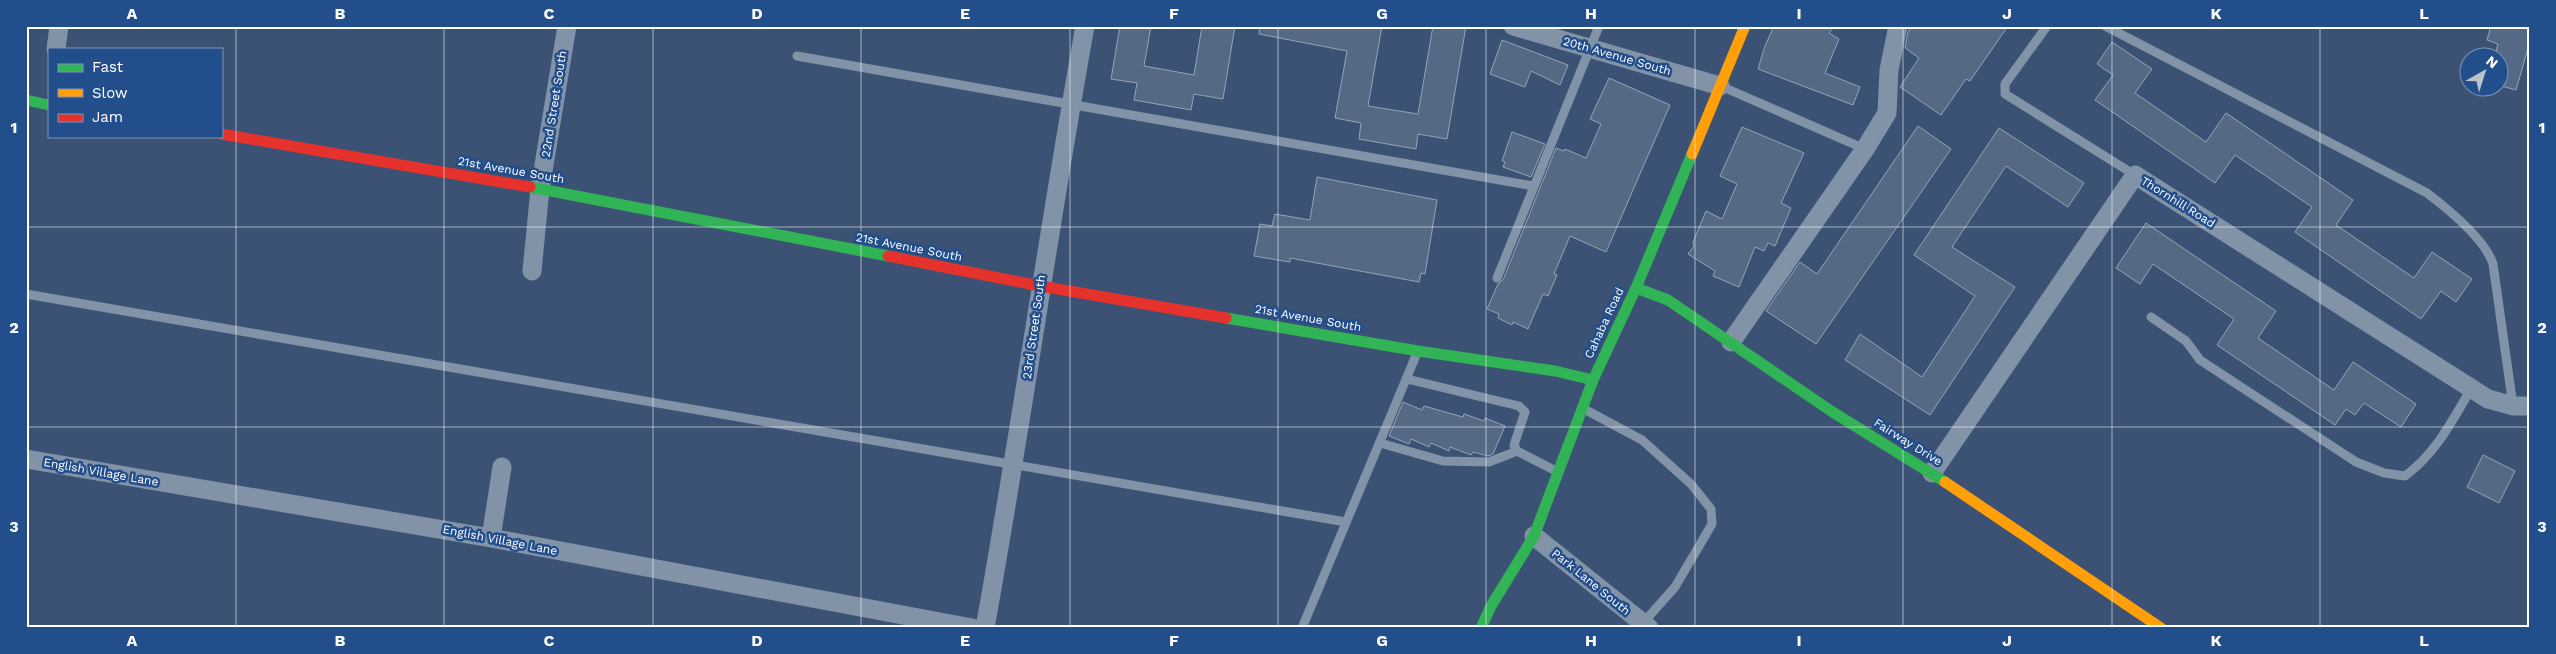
<svg xmlns="http://www.w3.org/2000/svg" width="2556" height="654" viewBox="0 0 2556 654" font-family="'Work Sans',sans-serif">
<style>
.building{fill:#566984;stroke:#96a3b7}
.lines{fill:none;stroke-linecap:round;stroke-linejoin:round}
.lane{stroke:#8293a8;stroke-width:9}
.street{stroke:#8293a8;stroke-width:19}
.fast{stroke:#30b455;stroke-width:11}
.slow{stroke:#ff9f0a;stroke-width:11}
.jam{stroke:#e5322d;stroke-width:11}
.grid{fill:none;stroke:#fff;stroke-width:1;stroke-opacity:0.55}
.labels{text-anchor:middle;dominant-baseline:central;stroke-width:5;stroke-linejoin:round;paint-order:stroke}
.street-label{font-size:12px;fill:#fff;stroke:#234e8c}
.neatline{fill:none;stroke:#fff;stroke-width:2}
.grid-label{font-size:16px;text-anchor:middle;font-weight:bold;fill:#fff}
</style>
<rect width="100%" height="100%" fill="#3b5274"/>
<path class="building" d="M1120 26H1151L1144 66 1194 75 1202 26H1235L1223 99 1194 94 1191 110 1134 100 1137 83 1111 79Z
M1260 26H1382L1368 106 1418 114 1433 26H1466L1447 139 1418 134 1416 149 1359 139 1361 123 1335 118 1347 51 1259 34Z
M1774 26H1835L1829 33 1839 39 1825 73 1860 87 1853 105 1758 69 1765 46Z
M1912 26H2008L1970 81 1966 79 1941 115 1900 87 1919 58 1905 48 1908 32Z
M2491 26H2530V41L2516 90 2498 85V58H2494L2498 44 2487 40Z
M1502 40 1568 65 1560 85 1531 71 1525 87 1490 74Z
M2112 42 2152 69 2135 93 2206 142 2226 113 2353 200 2336 225 2414 278 2432 252 2472 279 2456 302 2441 291 2421 319 2295 232 2312 207 2235 155 2215 183 2095 100 2113 75 2097 64Z
M1609 78 1670 105 1606 252 1570 236 1554 274 1557 275 1548 296 1543 294 1528 329 1513 322 1512 325 1498 318 1499 314 1487 309 1498 284 1503 280 1556 148 1564 151 1565 149 1586 158 1601 124 1590 119Z
M1918 126 1951 149 1816 344 1766 311 1800 262 1817 274Z
M1742 127 1804 153 1781 203 1791 208 1775 246 1768 243 1764 251 1755 247 1739 287 1713 276 1715 271 1688 254 1694 246 1693 242 1706 211 1722 219 1737 184 1720 176Z
M1999 128 2084 183 2068 207 2006 166 1952 247 2015 287 1930 415 1845 360 1860 334 1922 377 1975 296 1914 255Z
M1512 132 1545 144 1531 177 1503 167 1505 162 1502 161Z
M1317 177 1437 200 1425 274 1421 273 1419 282 1290 258V262L1254 256 1260 224 1272 226 1275 214 1310 220Z
M2146 223 2276 311 2258 338 2334 390 2353 362 2416 404 2401 427 2364 403 2355 415 2346 409 2335 425 2217 345 2234 319 2153 264 2140 284 2116 268Z
M1403 402 1422 410 1424 406 1463 417 1464 414 1484 421 1485 418 1505 426 1493 454 1488 456 1473 452 1471 455 1450 447 1449 451 1431 443 1429 447 1411 439 1409 444 1389 436Z
M2483 455 2515 471 2499 503 2467 487Z"/>
<g class="lines">
<path class="lane" d="M2047 26 2005 84V94L2135 175
M2105 26 2427 193C2448 209 2485 239 2493 264L2513 406
M797 56 1533 186
M1723 87 1865 149
M1497 278 1599 26
M26 294 1346 522
M2151 317 2186 341 2200 360 2356 462 2384 473 2405 476C2436 453 2452 421 2471 389
M1407 379 1519 406 1525 412 1514 445 1517 451 1556 471
M1584 409 1642 440 1691 484 1711 509 1712 524 1675 587 1643 623
M1380 443 1443 461 1489 462 1517 451
M1302 628 1417 353"/>
<path class="street" d="M1513 26 1720 86
M56 49 59 26
M532 271 540 189 567 26
M1731 342 1865 149 1887 113 1889 70 1898 26
M26 459 491 538 972 628
M1932 473 2135 175 2488 399 2514 406H2530
M1534 536 1649 628
M491 538 502 467
M985 628C1021 428 1049 226 1085 26"/>
<path class="fast" d="M26 100 49 105
M530 187 888 256
M1636 288 1668 300 1831 411 1945 482
M1226 318 1418 351 1555 371 1593 380
M1481 628 1491 606 1534 536 1593 380 1636 288 1692 154"/>
<path class="slow" d="M1692 154 1745 26
M1945 482 2161 628"/>
<path class="jam" d="M221 134 530 187
M888 256 1040 286 1226 318"/>
</g>
<path class="grid" d="M236 26V628M444 26V628M653 26V628M861 26V628M1070 26V628M1278 26V628M1486 26V628M1695 26V628M1903 26V628M2112 26V628M2320 26V628M26 227H2530M26 427H2530"/>
<g class="labels">
<g class="street-label">
<text transform="translate(1617 56) rotate(16)">20th Avenue South</text>
<text transform="translate(554 104) rotate(-81)">22nd Street South</text>
<text transform="translate(511 170) rotate(10)">21st Avenue South</text>
<text transform="translate(2178 202) rotate(32)">Thornhill Road</text>
<text transform="translate(909 247) rotate(11)">21st Avenue South</text>
<text transform="translate(1308 318) rotate(10)">21st Avenue South</text>
<text transform="translate(1604 323) rotate(-65)">Cahaba Road</text>
<text transform="translate(1034 327) rotate(-82)">23rd Street South</text>
<text transform="translate(1908 442) rotate(32)">Fairway Drive</text>
<text transform="translate(101 472) rotate(10)">English Village Lane</text>
<text transform="translate(500 540) rotate(11)">English Village Lane</text>
<text transform="translate(1591 582) rotate(39)">Park Lane South</text>
</g>
</g>
<rect width="2556" height="654" fill="none" stroke="#234e8c" stroke-width="55"/>
<rect x="48" y="48" width="175" height="90" fill="#234e8c" stroke="#7b95ba"/>
<rect x="58" y="64" width="25" height="8" fill="#30b455" stroke="#7b95ba"/>
<text x="92" y="72" font-size="15" fill="#ffffff">Fast</text>
<rect x="58" y="89" width="25" height="8" fill="#ff9f0a" stroke="#7b95ba"/>
<text x="92" y="98" font-size="15" fill="#ffffff">Slow</text>
<rect x="58" y="114" width="25" height="8" fill="#e5322d" stroke="#7b95ba"/>
<text x="92" y="122" font-size="15" fill="#ffffff">Jam</text>
<g transform="translate(2484 72) rotate(39)"><circle r="24" fill="#234e8c" stroke="#7b95ba"/>
<path d="M0-4L9 19L0 12L-9 19Z" fill="#bac2ce"/>
<text y="-8" font-size="14" font-weight="bold" text-anchor="middle" fill="#ffffff">N</text>
</g>
<rect x="28" y="28" width="2500" height="598" class="neatline"/>
<g class="grid-label">
<text x="132" y="19">A</text>
<text x="340" y="19">B</text>
<text x="549" y="19">C</text>
<text x="757" y="19">D</text>
<text x="965" y="19">E</text>
<text x="1174" y="19">F</text>
<text x="1382" y="19">G</text>
<text x="1591" y="19">H</text>
<text x="1799" y="19">I</text>
<text x="2007" y="19">J</text>
<text x="2216" y="19">K</text>
<text x="2424" y="19">L</text>
<text x="14" y="133">1</text>
<text x="2542" y="133">1</text>
<text x="14" y="333">2</text>
<text x="2542" y="333">2</text>
<text x="14" y="532">3</text>
<text x="2542" y="532">3</text>
<text x="132" y="646">A</text>
<text x="340" y="646">B</text>
<text x="549" y="646">C</text>
<text x="757" y="646">D</text>
<text x="965" y="646">E</text>
<text x="1174" y="646">F</text>
<text x="1382" y="646">G</text>
<text x="1591" y="646">H</text>
<text x="1799" y="646">I</text>
<text x="2007" y="646">J</text>
<text x="2216" y="646">K</text>
<text x="2424" y="646">L</text>
</g>
</svg>
